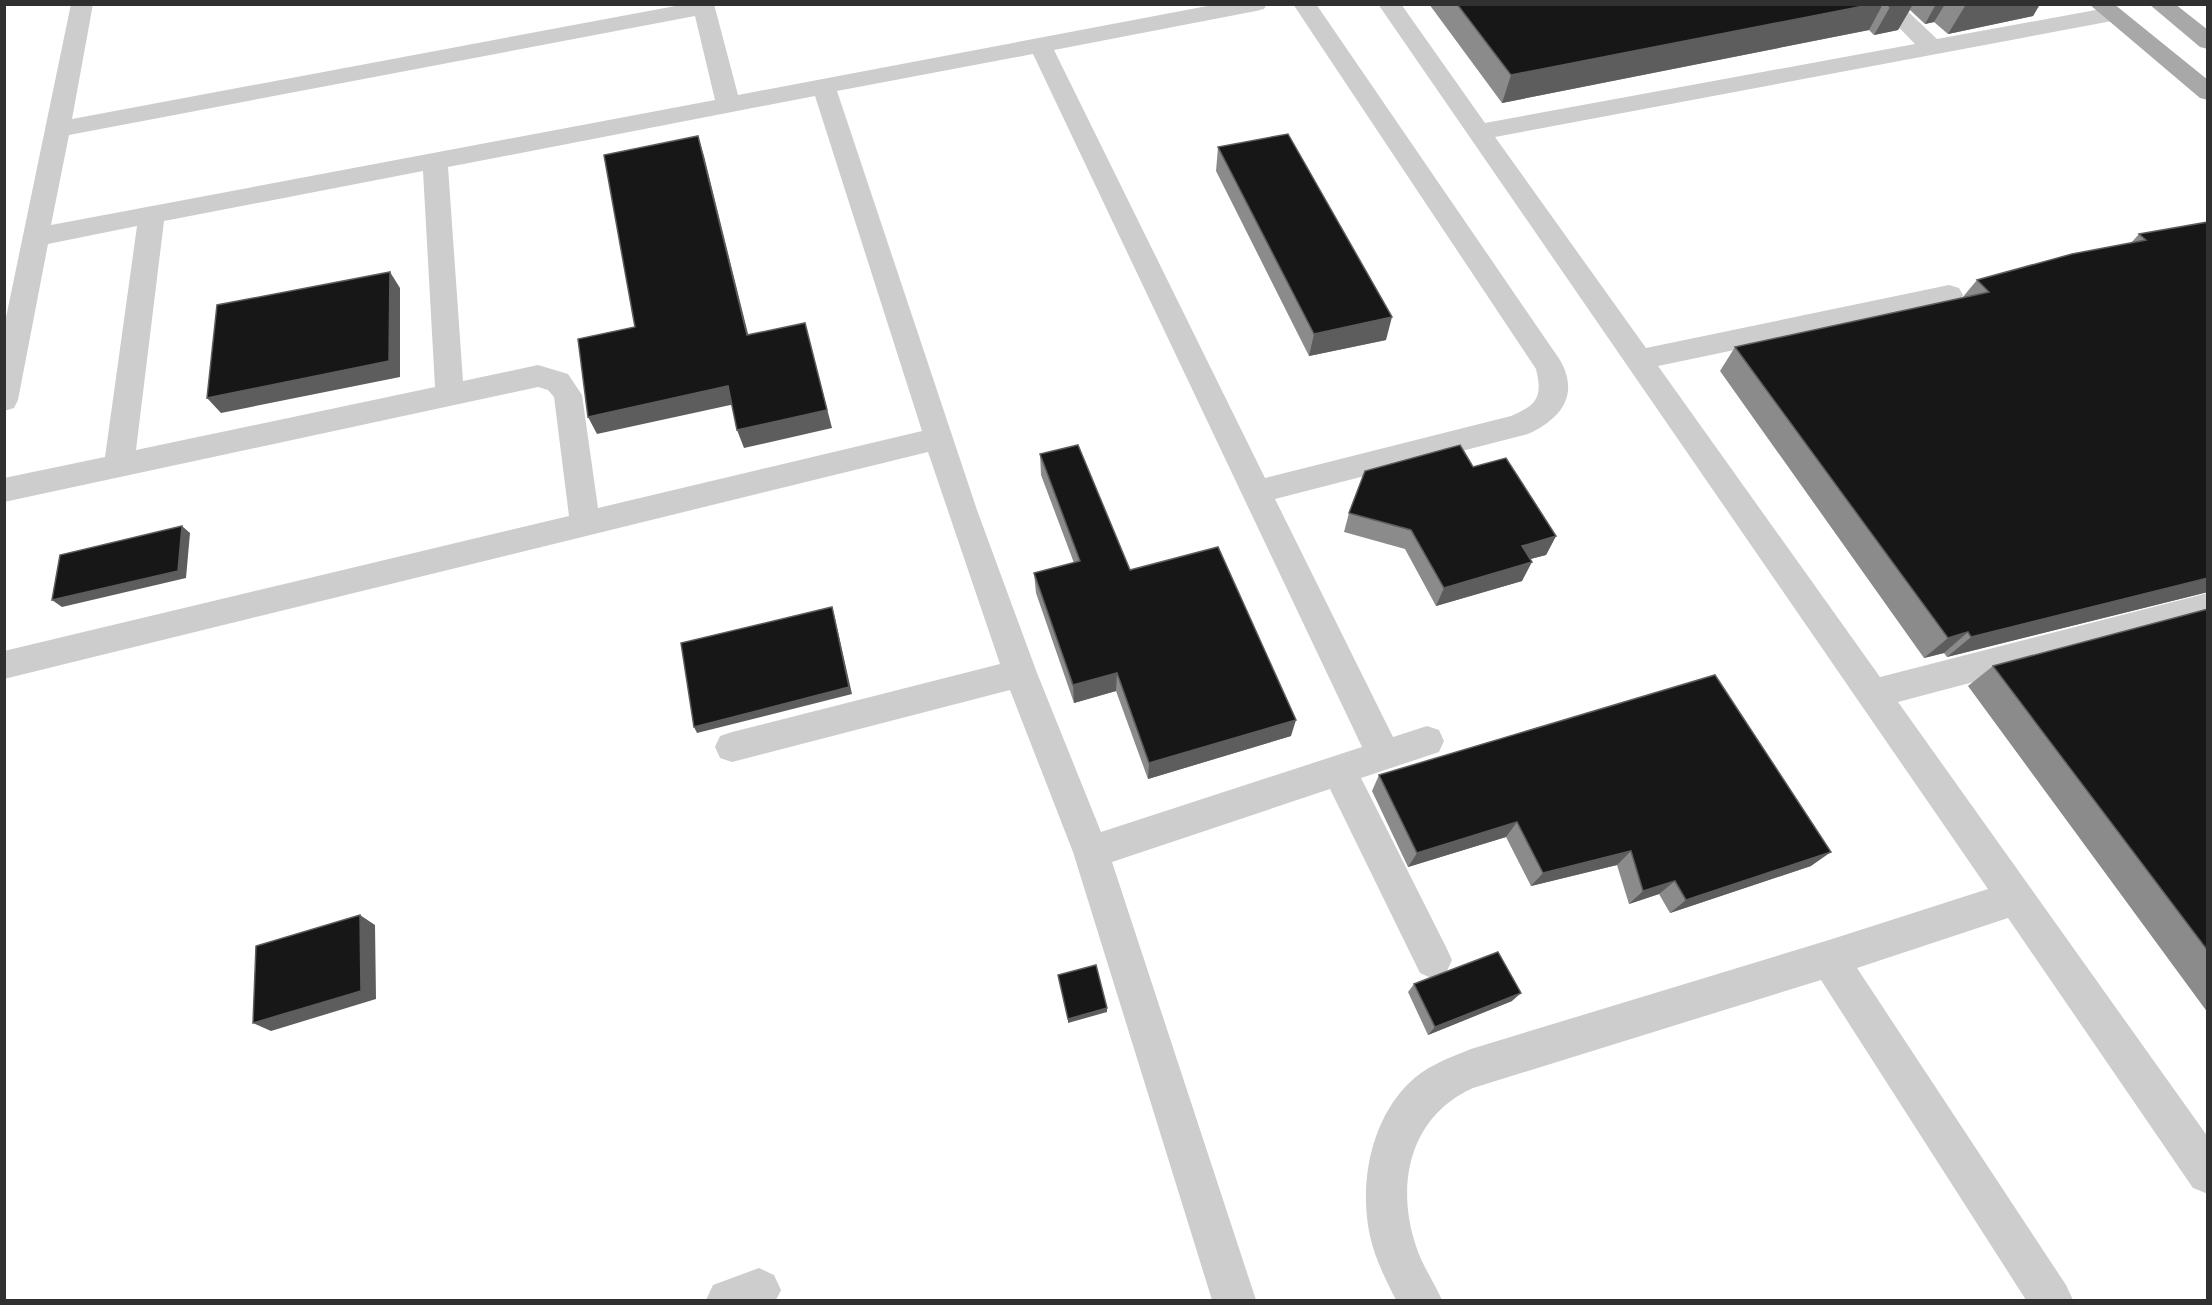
<svg xmlns="http://www.w3.org/2000/svg" width="2212" height="1305" viewBox="0 0 2212 1305" font-family="'Space Grotesk',sans-serif">
<style>
.lines{fill:none;stroke-linecap:round;stroke-linejoin:round}
.minor{fill:#cdcdcd;fill-rule:evenodd}
.major{fill:#a8a8a8;fill-rule:evenodd}
.wall{fill:#8b8b8b}
.shaded-wall{fill:#5d5d5d}
.building{fill:#171717;stroke:#5d5d5d;stroke-width:1.5}
</style>
<rect width="100%" height="100%" fill="#fff"/>
<g class="lines">
<path class="minor" d="M71 4H93L72 119 686 4H714L738 95 1218 4H1267L1264 9 1256 11 1054 50 1265 478 1511 416C1537 405 1543 397 1536 369L1293 4H1316L1560 360C1580 395 1561 419 1528 434L1275 499 1393 737 1427 726 1439 730 1444 741 1439 752 1361 778 1446 947 1452 960 1446 973 1433 979 1420 973 1330 789 1112 862 1256 1300H1212L1073 852 1010 690 732 762 720 758 715 747 720 736 732 732 1000 664 928 452 4 679V651L569 516 554 397 548 390 538 387 4 502V478L105 457 137 226 48 244 18 400 14 408 4 411V327ZM695 16 715 100 51 225 69 135ZM1033 54 1362 747 1101 832 1037 673 977 510 837 91ZM815 96 922 431 598 508 582 395 568 374 538 365 463 381 448 167ZM423 171 435 387 136 450 164 221Z
M1378 4H1401L1485 123 1915 44 1876 4H1900L1937 39 2112 7 2120 9 2123 14 2120 19 2112 21 1495 137 1646 348 1949 285 1959 288 1963 295 1959 302 1949 305 1658 366 1880 677 2208 593V620L1898 702 2208 1137V1194L2193 1188 2008 918 1857 968 2066 1285 2073 1300H2026L1821 980 1473 1088C1410 1116 1395 1184 1416 1246 1422 1265 1434 1282 1442 1300H1396C1386 1280 1375 1259 1370 1236 1359 1186 1370 1123 1407 1085 1424 1067 1448 1058 1471 1049L1829 940 1988 889Z
M759 1268 774 1275 781 1290 776 1300H706L713 1285Z"/>
<path class="major" d="M2089 4H2114L2208 80V100L2200 98Z
M2149 4H2175L2208 30V49L2200 47Z"/>
</g>
<path class="wall" d="M1429 4H2040L2033 16 1948 34 1934 22 1925 24 1910 10 1898 30 1874 35 1869 30 1502 103Z
M1218 147 1386 340 1309 356 1216 171Z
M2208 222V592L1947 657 1944 653 1924 658 1720 371 1735 347 1962 298 1977 280 2131 243 2139 234Z
M1040 454 1130 570 1291 736 1148 779 1116 691 1074 703 1036 593 1034 573 1074 563 1041 475Z
M1473 467 1556 536 1546 555 1530 559 1522 581 1436 606 1405 549 1344 532 1349 513Z
M2208 609V1013L1968 686 1993 666Z
M1379 775 1811 866 1670 913 1659 894 1629 904 1617 865 1531 886 1506 837 1408 867 1372 791Z
M1414 984 1512 1001 1428 1035 1408 992Z"/>
<path class="shaded-wall" d="M1874 4H1883L1869 30 1502 103 1511 75Z
M1903 4H1913L1898 30 1874 35 1890 7Z
M1936 4H1945L1934 22 1925 24Z
M1973 4H2040L2033 16 1948 34 1965 6Z
M698 136 704 156 753 354 747 335Z
M390 272 400 288V377L221 413 207 398Z
M1392 317 1386 340 1309 356 1314 334Z
M805 323 832 428 744 448 737 430Z
M728 386 735 404 597 434 588 417Z
M182 526 190 533 186 578 62 607 52 600Z
M1556 536 1546 555 1512 564 1522 546Z
M1532 562 1522 581 1436 606 1444 588Z
M2208 578V592L1947 657 1971 637Z
M832 607 834 614 852 694 697 733 694 727Z
M1968 632 1944 653 1924 658 1948 638Z
M1117 673 1116 691 1074 703 1073 685Z
M1296 720 1291 736 1148 779 1149 763Z
M1517 822 1506 837 1408 867 1417 853Z
M1631 851 1617 865 1531 886 1543 873Z
M1831 852 1811 866 1670 913 1686 900Z
M1675 881 1659 894 1629 904 1643 891Z
M360 915 375 925 376 999 271 1031 253 1023Z
M1521 993 1512 1001 1428 1035 1435 1027Z
M1107 1008V1012L1068 1023V1019Z"/>
<path class="building" d="M1457 4H1874L1511 75Z
M1887 4H1903L1890 7Z
M1288 134 1392 317 1314 334 1218 147Z
M698 136 747 335 805 323 827 410 737 430 728 386 588 417 578 339 635 327 604 155Z
M2208 222V578L1971 637 1968 632 1948 638 1735 347 1989 292 1977 280 2072 254 2146 240 2139 234Z
M390 272 389 361 207 398 217 305Z
M1078 445 1130 570 1218 547 1296 720 1149 763 1117 673 1073 685 1034 573 1080 561 1040 454Z
M1460 445 1473 467 1506 458 1556 536 1522 546 1532 562 1444 588 1411 530 1349 513 1365 471Z
M182 526 178 571 52 600 60 555Z
M832 607 849 687 694 727 681 643Z
M2208 609V951L1993 666Z
M1715 675 1831 852 1686 900 1675 881 1643 891 1631 851 1543 873 1517 822 1417 853 1379 775Z
M360 915 361 991 253 1023 256 946Z
M1498 952 1521 993 1435 1027 1414 984Z
M1096 965 1107 1008 1068 1019 1058 975Z"/>
<rect width="2212" height="1305" fill="none" stroke="#303030" stroke-width="12"/>
</svg>
